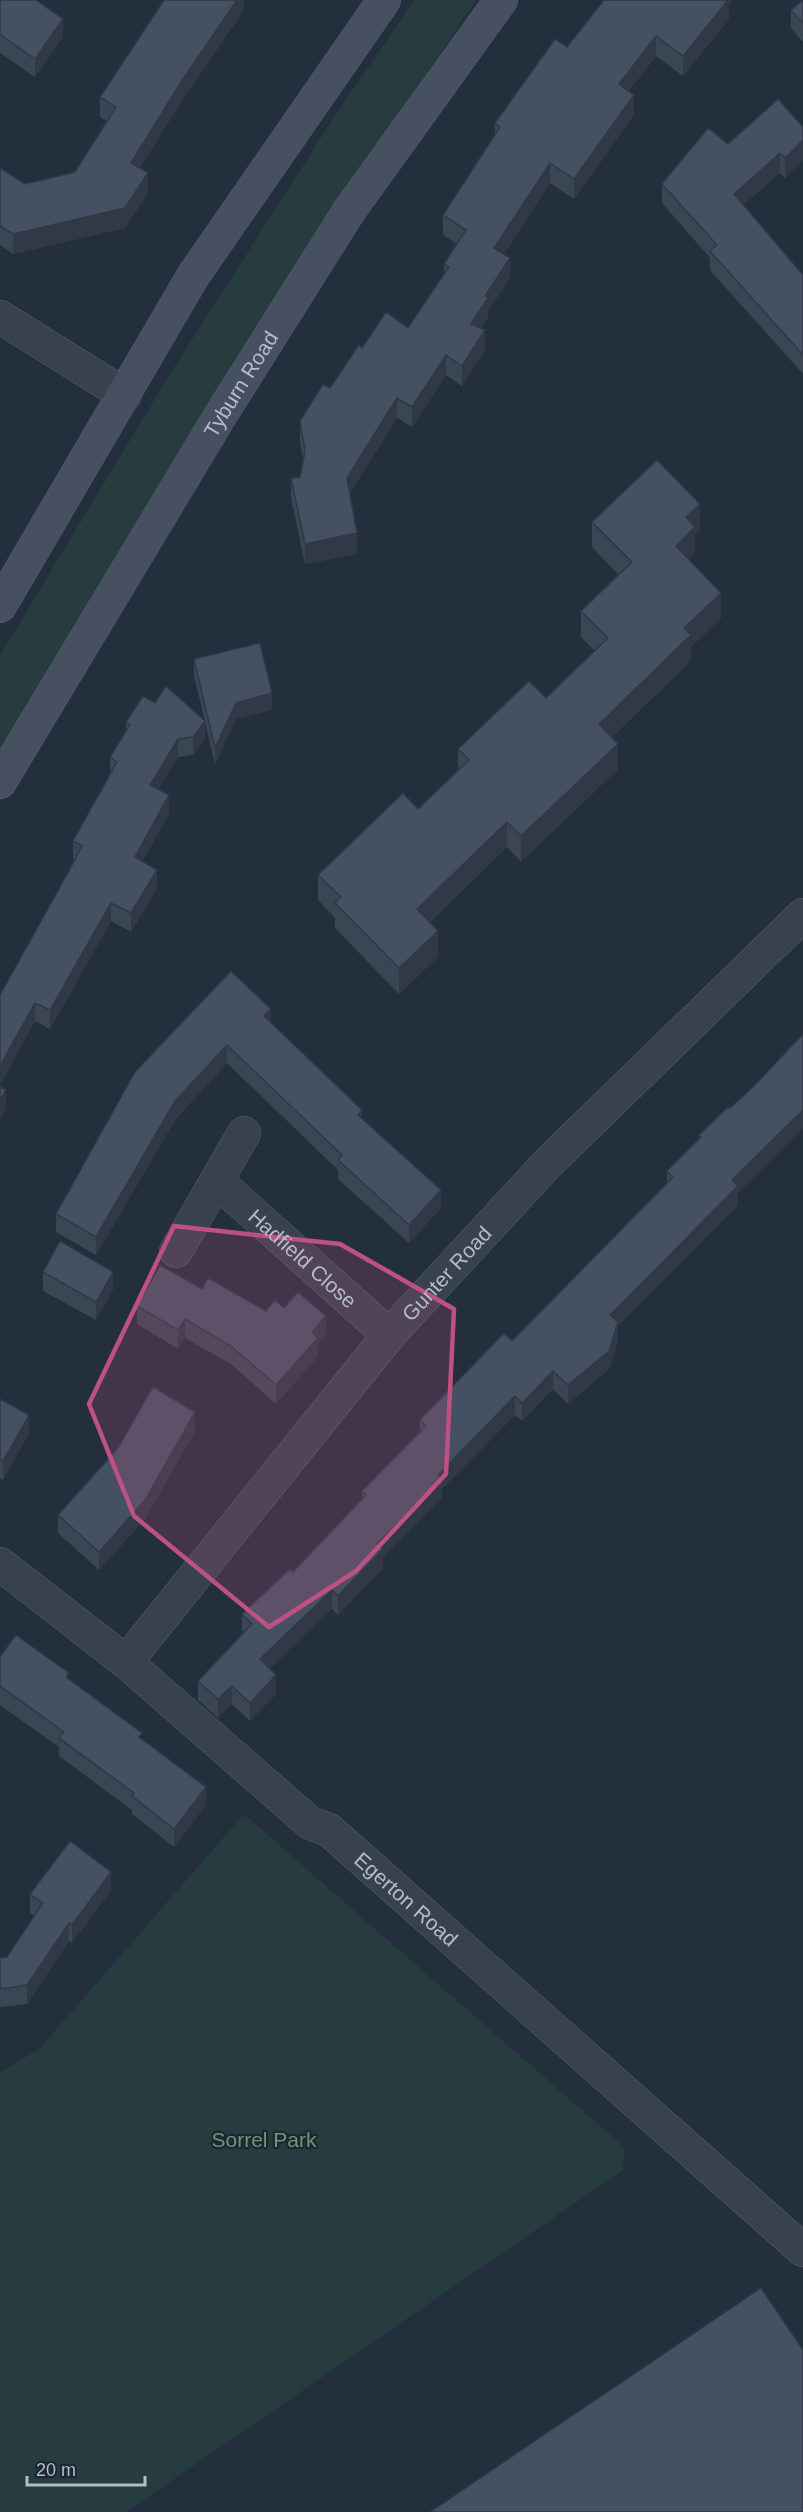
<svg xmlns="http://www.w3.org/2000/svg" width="803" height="2512" viewBox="0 0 803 2512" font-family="Helvetica,sans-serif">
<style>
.green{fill:#263c3f}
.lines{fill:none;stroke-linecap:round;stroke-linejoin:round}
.street-casing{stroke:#565f6c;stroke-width:34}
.secondary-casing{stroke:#565f6c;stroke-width:34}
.street{stroke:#38414e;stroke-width:33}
.secondary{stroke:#465061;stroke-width:33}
.wall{fill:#3b4654}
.shaded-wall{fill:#303945}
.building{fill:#455162;stroke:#303945;stroke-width:1.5}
.marked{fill:#bd5182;fill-opacity:0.2;stroke:#bd5182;stroke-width:4.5;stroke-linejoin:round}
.labels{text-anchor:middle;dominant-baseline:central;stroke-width:4.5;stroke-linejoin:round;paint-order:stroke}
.street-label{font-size:21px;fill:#b4bcc9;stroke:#1d2633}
.park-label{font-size:21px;fill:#6b9a76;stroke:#1d2633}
</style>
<rect width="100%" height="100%" fill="#242f3e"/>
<path class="green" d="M414 0H476L281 290 0 756V656L168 377 329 125Z
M244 1814 624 2147 623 2170 126 2512H0V2072L39 2049Z"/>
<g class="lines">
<defs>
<g id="street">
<path d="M0 317 125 395"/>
<path id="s1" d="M218 1182 389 1335"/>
<path d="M176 1251 244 1133"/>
<path id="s2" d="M0 1564 126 1662 310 1823 329 1830 803 2250"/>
<path id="s3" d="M126 1662 389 1335 548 1163 803 915"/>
</g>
<g id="secondary">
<path d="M0 606 193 276 384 0"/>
<path id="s4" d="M0 782 220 416 349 211 501 0"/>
</g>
</defs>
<use href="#street" class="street-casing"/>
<use href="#secondary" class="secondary-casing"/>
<use href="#street" class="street"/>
<use href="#secondary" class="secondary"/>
</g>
<path class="wall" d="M0 0 63 37 35 77 0 53Z
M244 0V10L181 102 140 168 148 193 125 228 13 254 0 245V168L25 184 75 172 107 121 100 117V97Z
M604 0H732L729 3V19L683 76 656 56 629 91 634 115 574 199 550 183 504 254 510 278 488 311V318L481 329 485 350 462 386 446 375 412 427 397 418 350 493 357 554 305 564 291 498V478L300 477 303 460 300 441V421L330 388 362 348 408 328 444 273V264L457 244 443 235V215L495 135V123L567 47Z
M803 0V42L791 28V10Z
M803 127 785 178 780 173 743 205 803 275V374L710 270V258L662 203V184L728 144Z
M592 522 700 530 695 534V552L688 559 721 618 691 647V661L612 737 618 769 521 862 507 847 430 922 438 957 399 994 335 928V918L318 900V875L418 809 458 771V749L546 698 595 651 581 637V611L619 575 592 547Z
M194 659 272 710 236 719 215 765 205 722V739L193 755 178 757 158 789 169 813 142 862 157 888 131 932 111 921 50 1029 35 1021 0 1085V995L75 860 73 859V841L110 774V757L126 731V722L155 703 205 721 194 676Z
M271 1022 362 1119 441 1208 409 1243 338 1179V1170L227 1063 175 1120 96 1255 56 1232V1214L135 1072Z
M699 1135 738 1193V1205L618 1326V1341L609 1369 568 1404 553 1389 522 1421 515 1415 442 1489V1497L383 1557V1568L338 1615 332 1609 269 1669 276 1694 250 1721 232 1704 218 1718 198 1700V1681L243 1634 242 1633V1614L293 1572 362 1499V1491L420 1432V1420L512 1341 667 1183V1171L699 1139Z
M43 1272 113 1290 96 1320 43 1291Z
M202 1289 266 1311 284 1308 326 1335 318 1344V1356L276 1404 231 1364 185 1338 178 1349 137 1324V1306Z
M0 1399 29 1433 3 1480 0 1478Z
M195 1431 145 1519 99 1570 58 1533V1515Z
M0 1657 69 1679 142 1740 206 1805 174 1847 132 1814V1810L59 1756V1747L0 1705Z
M111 1890 72 1943 69 1941 27 2004 0 2007V1958L7 1957 34 1916 30 1913V1894Z"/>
<path class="shaded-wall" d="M235 0H244V10L181 102 131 182V163L181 82Z
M721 0H732L729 3V19L683 76V56Z
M63 19V37L35 77V59Z
M656 36V56L619 104V84Z
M634 95V115L574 199V179Z
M803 140V160L785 178V158Z
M780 153V173L734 213V194Z
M550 163V183L494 268V248Z
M148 173V193L125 228 13 254V234Z
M510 258V278L488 311V318L471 344V324L485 296Z
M485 330V350L462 386V366Z
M446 355V375L412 427V407Z
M397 398V418L347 498V478Z
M700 504V530L695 534V552L676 571V546L686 517Z
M357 533V554L305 564V544Z
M721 593V618L691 647V661L599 750V724L684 628Z
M272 693V710L236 719 215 765V748L236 703Z
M205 721V739L193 755V737Z
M178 739V757L150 803V785Z
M618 744V769L521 862V836Z
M169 795V813L135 876V857Z
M507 822V847L417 934V909Z
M157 870V888L131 932V913Z
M111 903V921L50 1029V1010Z
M438 931V957L399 994V968Z
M35 1003V1021L0 1085V1066Z
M271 1009V1028L264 1016Z
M227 1045V1063L175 1120 96 1255V1237L175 1101Z
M6 1090V1109L0 1118V1100Z
M362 1110V1128L358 1115Z
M803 1110V1128L738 1193V1205L618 1326V1341L609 1369 568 1404V1385L610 1315 732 1180Z
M441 1190V1208L409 1243V1225Z
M113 1272V1290L96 1320V1302Z
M326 1316V1335L318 1344V1356L276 1404V1385L312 1332Z
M185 1319V1338L178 1349V1330Z
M553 1371V1389L522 1421V1403Z
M515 1396V1415L442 1489V1497L383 1557V1568L338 1615V1596L377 1544 438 1475Z
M195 1412V1431L145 1519 99 1570V1552Z
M29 1415V1433L3 1480V1461Z
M332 1590V1609L260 1678V1659Z
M276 1675V1694L250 1721V1703Z
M232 1686V1704L218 1718V1699Z
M206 1787V1805L174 1847V1829Z
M111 1872V1890L72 1943V1925Z
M69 1923V1941L27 2004V1985Z"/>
<path class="building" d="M0 0H36L63 19 35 59 0 34Z
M164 0H237L181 82 131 163 148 173 125 208 13 234 0 226V168L25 184 75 172 116 107 100 97Z
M604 0H728L683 56 656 36 619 84 634 95 574 179 550 163 494 248 510 258 485 296 488 298 471 324 485 330 462 366 446 355 412 407 397 398 347 478 357 533 305 544 291 478 300 477 305 451 300 421 323 384 330 388 359 345 362 348 386 312 408 328 449 267 444 264 466 230 443 215 500 127 495 123 555 39 567 47Z
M803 0V23L791 10Z
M778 99 803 127V140L785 158 780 153 734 194 803 275V355L710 251 717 245 662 184 708 128 728 144Z
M657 460 700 504 686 517 695 527 676 546 721 593 684 628 691 635 599 724 618 744 521 836 507 822 417 909 438 931 399 968 335 903 341 897 318 875 403 793 418 809 469 760 458 749 529 681 546 698 608 638 581 611 632 562 592 522Z
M260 643 272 693 236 703 215 748 194 659Z
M166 686 205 721 193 737 178 739 150 785 169 795 135 857 157 870 131 913 111 903 50 1010 35 1003 0 1066V995L65 878 82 846 73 841 117 762 110 757 130 725 126 722 143 696 155 703Z
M231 971 271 1009 264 1016 362 1110 358 1115 441 1190 409 1225 338 1160 342 1155 227 1045 175 1101 96 1237 56 1214 135 1072Z
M803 1034V1110L732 1180 738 1186 610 1315 618 1322 609 1351 568 1385 553 1371 522 1403 515 1396 438 1475 442 1479 377 1544 383 1549 338 1596 332 1590 260 1659 276 1675 250 1703 232 1686 218 1699 198 1681 252 1624 242 1614 290 1569 293 1572 366 1495 362 1491 426 1426 420 1420 504 1333 512 1341 673 1177 667 1171 701 1137 699 1135 728 1107 730 1108 753 1087Z
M0 1087 6 1090 0 1100Z
M60 1241 113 1272 96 1302 43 1272Z
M160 1265 202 1289 208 1278 266 1311 275 1300 284 1308 298 1292 326 1316 312 1332 318 1338 276 1385 231 1346 185 1319 178 1330 137 1306Z
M153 1387 195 1412 145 1500 99 1552 58 1515 118 1448Z
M0 1399 29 1415 3 1461 0 1460Z
M16 1635 69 1673 66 1677 142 1733 139 1737 206 1787 174 1829 132 1796 134 1793 59 1738 64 1732 0 1686V1657Z
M70 1841 111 1872 72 1925 69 1923 27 1985 0 1989V1958L7 1957 43 1903 30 1894Z
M761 2288 803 2350V2512H430Z"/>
<path class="marked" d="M174 1226 340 1244 454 1309 446 1474 356 1571 269 1627 134 1516 89 1404Z"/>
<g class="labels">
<g class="street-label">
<text stroke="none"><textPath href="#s4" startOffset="465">Tyburn Road</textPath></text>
<text stroke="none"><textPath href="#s1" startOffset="114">Hadfield Close</textPath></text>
<text stroke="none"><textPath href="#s3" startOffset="504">Gunter Road</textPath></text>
<text stroke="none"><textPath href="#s2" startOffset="528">Egerton Road</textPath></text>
</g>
<g class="park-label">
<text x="264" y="2139">Sorrel Park</text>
</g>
</g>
<path d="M27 2476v9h118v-9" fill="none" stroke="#b4bcc9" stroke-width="3"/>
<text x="36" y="2476" font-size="18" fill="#b4bcc9" stroke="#1d2633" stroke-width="4.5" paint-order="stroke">20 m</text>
</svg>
